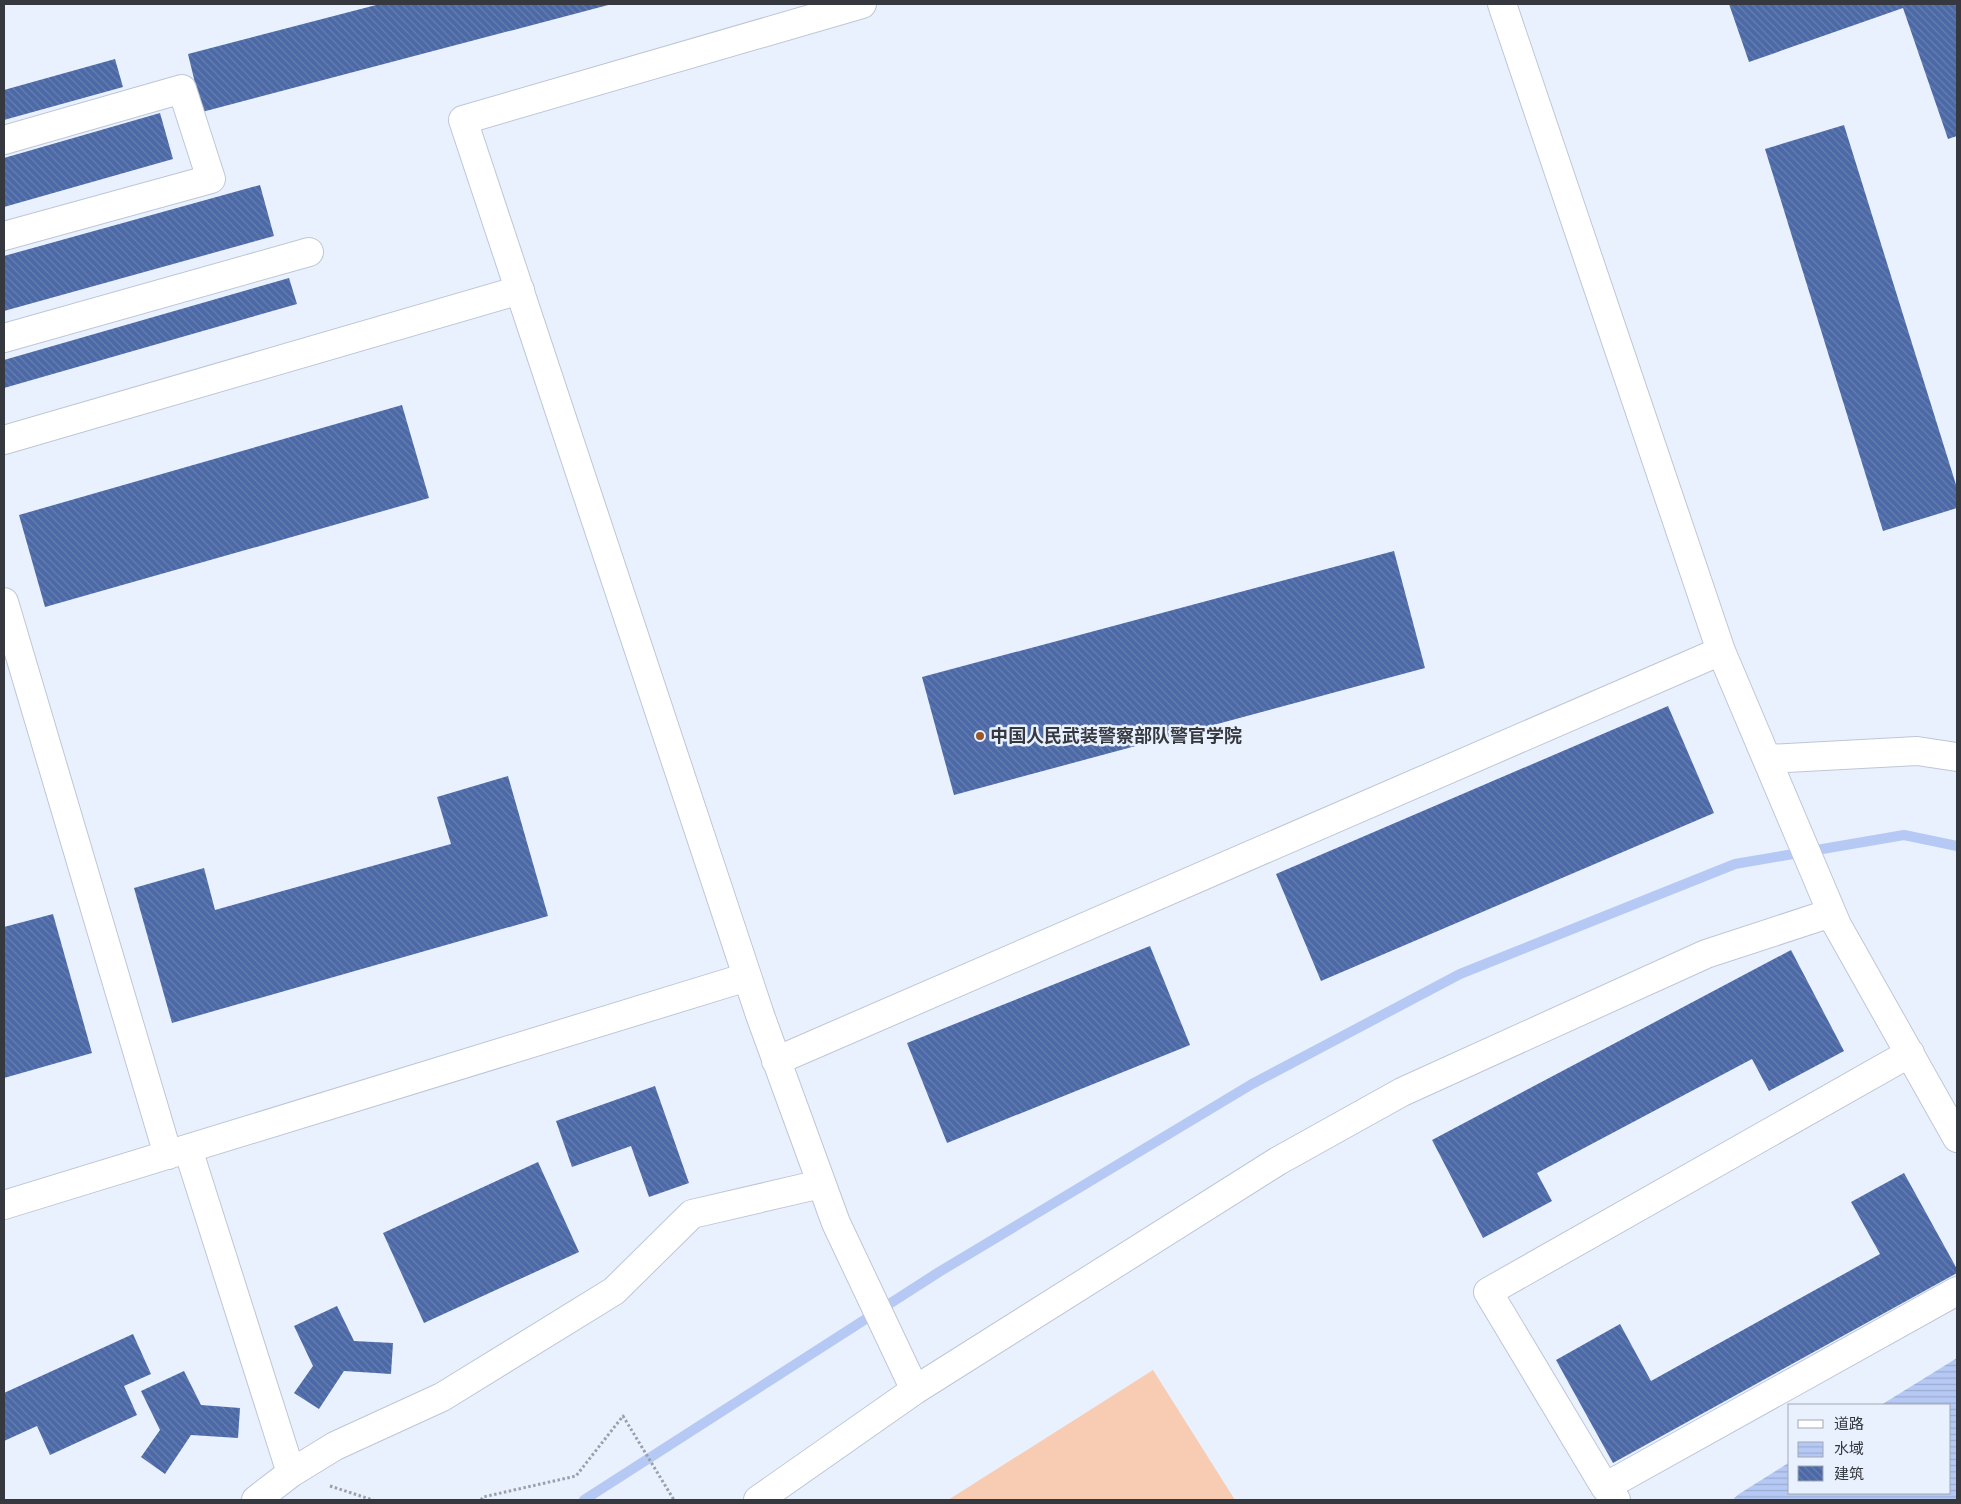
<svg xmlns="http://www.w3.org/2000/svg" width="1961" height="1504" viewBox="0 0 1961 1504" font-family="Arial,'Noto Sans SC',sans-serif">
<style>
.grass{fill:#f7ccb2}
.water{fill:url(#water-rules)}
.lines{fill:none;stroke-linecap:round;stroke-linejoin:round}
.stream{stroke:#b5c9f4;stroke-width:10}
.building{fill:url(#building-back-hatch)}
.minor-casing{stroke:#bec6d6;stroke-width:30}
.path{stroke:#9a9faa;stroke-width:3;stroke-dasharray:2.5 2.5;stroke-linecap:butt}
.minor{stroke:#fff;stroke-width:28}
.poi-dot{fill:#9b5728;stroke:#eaf1fe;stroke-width:2}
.labels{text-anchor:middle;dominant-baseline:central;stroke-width:5;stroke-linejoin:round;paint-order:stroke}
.poi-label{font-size:18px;font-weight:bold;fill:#35383f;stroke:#eaf1fe;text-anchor:start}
</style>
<defs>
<pattern id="water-rules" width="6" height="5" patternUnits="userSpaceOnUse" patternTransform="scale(1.25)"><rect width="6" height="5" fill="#b5c9f4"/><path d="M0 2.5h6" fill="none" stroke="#9cadd2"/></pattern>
<pattern id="building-back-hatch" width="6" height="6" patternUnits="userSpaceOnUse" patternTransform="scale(1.25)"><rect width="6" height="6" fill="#4b68a7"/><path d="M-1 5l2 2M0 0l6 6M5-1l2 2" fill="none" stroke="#697fae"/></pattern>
</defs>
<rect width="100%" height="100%" fill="#eaf1fe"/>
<path class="grass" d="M1153 1370 1235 1500H948Z"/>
<path class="water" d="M1957 1358V1500H1732L1739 1494 1790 1462V1493H1950V1405H1881Z"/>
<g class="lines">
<path class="stream" d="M584 1500 939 1272 1252 1084 1460 974 1735 864 1904 835 1957 846"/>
</g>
<path class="building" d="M380 4H612L202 112 188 54Z
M1729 4H1957V136L1948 139 1903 8 1749 62Z
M115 59 123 87 4 120V90Z
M160 113 173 159 4 207V158Z
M1844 125 1957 488V508L1883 531 1765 149Z
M260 185 274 236 4 311V256Z
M289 278 297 304 4 388V360Z
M402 405 429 498 45 607 19 515Z
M1394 551 1425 668 954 795 922 677Z
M1668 706 1714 813 1321 981 1276 874Z
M508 776 548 916 172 1023 134 888 204 868 215 910 451 844 437 797Z
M53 914 92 1053 4 1078V927Z
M1150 946 1190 1045 947 1143 907 1043Z
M1791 950 1844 1051 1769 1091 1752 1059 1537 1173 1552 1201 1483 1238 1432 1140Z
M655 1086 689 1183 649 1197 631 1146 572 1167 556 1121Z
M538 1162 579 1252 424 1323 383 1233Z
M1904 1173 1957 1269V1273L1613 1463 1556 1360 1620 1324 1651 1381 1880 1254 1851 1202Z
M337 1306 354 1341 393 1343 391 1374 344 1371 319 1409 294 1393 313 1366 294 1326Z
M133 1334 151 1374 124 1386 137 1415 50 1455 37 1426 4 1441V1393Z
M184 1371 201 1405 240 1408 238 1438 191 1435 165 1474 141 1457 160 1430 141 1391Z"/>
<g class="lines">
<defs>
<path id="minor" d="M862 4 463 120 760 1015 836 1223 915 1390
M1502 4 1721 651 1837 925 1957 1138
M4 140 182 89 211 179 4 236
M4 338 309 252
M4 440 520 290
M4 602 168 1155
M1767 759 1917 751 1957 757
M776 1061 1721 651
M188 1149 291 1473
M4 1205 747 977
M1605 1487 1957 1291
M256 1500 291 1473 335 1446 442 1397 614 1291 692 1214 821 1184
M758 1500 915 1390 1278 1161 1402 1092 1706 954 1831 913
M1616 1500 1605 1487 1488 1292 1910 1053"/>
</defs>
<use href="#minor" class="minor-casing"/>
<path class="path" d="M330 1486 373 1500
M481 1500 483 1497 576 1476 623 1416 674 1500"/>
<use href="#minor" class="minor"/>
</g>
<circle class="poi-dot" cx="980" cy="736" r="5"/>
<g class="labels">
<g class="poi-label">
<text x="990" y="736">中国人民武装警察部队警官学院</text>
</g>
</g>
<rect width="1961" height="1504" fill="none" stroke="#35383f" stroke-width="10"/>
<rect x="1788" y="1404" width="162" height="90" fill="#eaf1fe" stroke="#a2a7b2"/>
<rect x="1798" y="1420" width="25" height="8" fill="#ffffff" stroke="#a2a7b2"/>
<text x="1834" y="1429" font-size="15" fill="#35383f">道路</text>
<rect x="1798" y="1442" width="25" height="15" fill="url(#water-rules)" stroke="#a2a7b2"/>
<text x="1834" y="1454" font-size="15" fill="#35383f">水域</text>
<rect x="1798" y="1466" width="25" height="15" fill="url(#building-back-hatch)" stroke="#a2a7b2"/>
<text x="1834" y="1479" font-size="15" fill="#35383f">建筑</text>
</svg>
